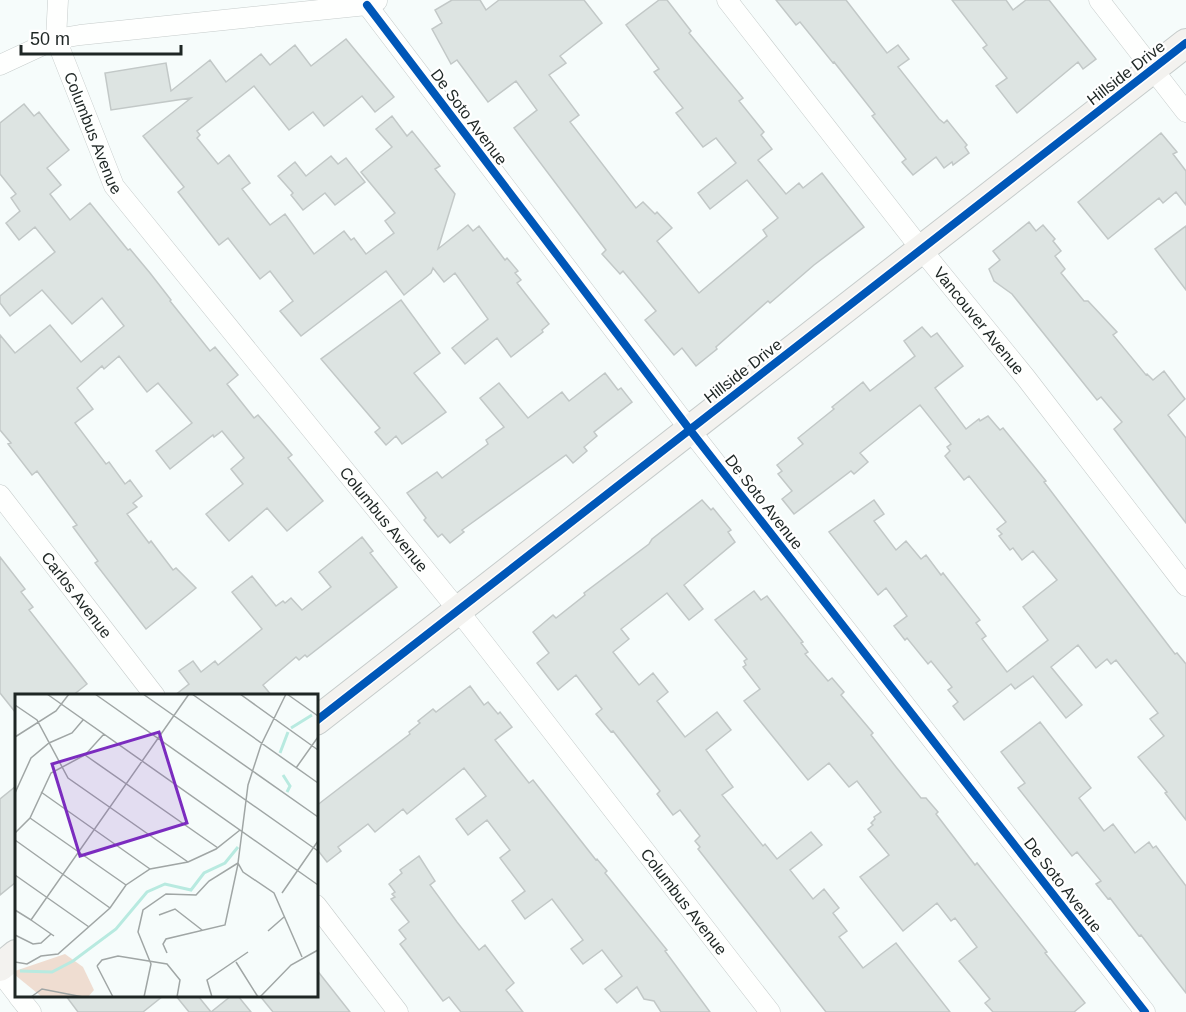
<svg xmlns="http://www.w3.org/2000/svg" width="1186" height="1012" viewBox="0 0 1186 1012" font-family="Helvetica,sans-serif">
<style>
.building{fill:#dde4e2;stroke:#c2c8c7;stroke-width:1.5}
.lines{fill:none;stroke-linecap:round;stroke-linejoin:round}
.minor-casing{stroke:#c6cccb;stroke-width:21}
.secondary-casing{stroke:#c6cccb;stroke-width:30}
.minor{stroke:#fefffe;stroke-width:20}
.secondary{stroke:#f3f2ef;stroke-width:28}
.cycleway-casing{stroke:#fff;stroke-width:11}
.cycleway{stroke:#0057b8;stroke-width:8}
.labels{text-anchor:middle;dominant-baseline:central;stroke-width:4.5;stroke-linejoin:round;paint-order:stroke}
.street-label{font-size:16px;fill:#1e2624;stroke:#fff}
.inset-river{fill:none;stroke:#b8eae0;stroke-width:3}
.inset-road{fill:none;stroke:#a0a6a5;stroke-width:1.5}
.view{fill:#7b2cbf;fill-opacity:0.15;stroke:#7b2cbf;stroke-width:3}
.inset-edge{fill:none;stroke:#1e2624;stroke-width:3}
</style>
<rect width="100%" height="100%" fill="#f6fcfb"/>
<path class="building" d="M452 0H480L486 10 499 0H584L602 23 560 56 566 63 549 75 579 115 570 122 636 208 643 202 655 214 657 212 672 228 657 241 699 293 767 236 763 230 778 218 747 180 710 209 698 193 736 163 716 138 703 147 676 113 683 108 654 72 659 69 626 25 659 0H667L691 31 689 33 743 98 739 101 764 132 761 135 772 149 758 160 786 194 799 183 803 188 822 173 864 227 814 265 770 303 768 301 716 347 717 349 696 366 682 348 674 355 645 320 656 311 623 271 620 274 602 254 606 250 514 128 537 110 516 81 488 102 457 60 451 64 432 29 442 23 435 10Z
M776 0H846L887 53 898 45 909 59 898 67 939 119 944 123 947 120 967 145 965 147 969 153 953 165 952 162 944 168 936 157 913 175 902 162 906 159 872 116 875 114 834 62 833 63 800 22 796 25Z
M952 0H1006L1013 10 1026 0H1049L1096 59 1083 69 1078 62 1017 113 996 86 1007 78 983 48 987 45Z
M346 39 394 97 375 112 362 96 324 126 313 112 289 130 254 86 197 131 200 135 197 138 218 164 229 155 250 183 242 189 270 225 285 214 314 254 344 231 351 240 354 238 366 254 394 233 385 221 395 213 361 172 392 147 376 129 392 116 407 136 412 131 440 166 435 169 455 194 438 249 468 225 473 231 479 226 505 260 507 258 518 271 515 273 521 280 517 283 549 324 542 330 543 332 511 357 497 338 465 364 452 348 488 319 455 273 444 282 433 268 431 273 404 295 386 271 301 336 280 311 293 301 270 271 260 279 228 238 219 245 178 192 184 187 143 136 191 98 111 110 105 73 166 63 171 91 210 60 226 82 261 54 270 65 295 45 311 66Z
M24 104 34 116 39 112 69 150 47 168 61 185 50 194 70 220 90 203 128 250 130 249 150 273 171 300 170 301 210 351 215 347 238 375 227 384 254 418 258 415 271 430 292 455 288 458 323 501 287 531 267 508 229 541 206 514 243 484 231 469 244 458 222 431 214 437 213 435 170 469 156 451 192 423 158 383 147 392 119 356 104 369 102 366 77 388 93 409 75 423 106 464 109 462 125 484 130 480 142 496 133 503 137 507 127 514 149 543 151 541 173 570 176 568 196 588 146 629 95 563 98 561 73 527 77 525 37 471 32 475 8 444 11 443 0 430V335L15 353 50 325 81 362 124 326 102 298 72 324 42 290 10 316 0 303V296L55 252 35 227 19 240 6 223 20 211 11 198 16 194 0 174V123Z
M1161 133 1177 152 1173 154 1186 171V205L1176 192 1163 203 1159 198 1108 239 1078 202Z
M331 156 338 164 346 158 365 182 335 205 325 193 303 210 291 195 293 193 278 176 295 162 306 176Z
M1029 222 1036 231 1043 225 1055 239 1053 241 1061 251 1055 256 1065 269 1061 273 1084 301H1088L1117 332 1113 335 1146 375 1147 374 1153 380 1164 371 1185 399 1168 415 1186 438V523L1114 429 1122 422 1101 397 1097 400 1012 294 994 281 989 269 1000 260 993 251Z
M1186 226V290L1155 249Z
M401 300 440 353 414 373 446 412 402 444 396 436 386 445 375 432 380 428 321 359Z
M922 327 931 337 937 333 963 366 935 388 966 429 979 419 980 421 988 416 1000 430 1003 428 1046 481 1044 482 1175 654 1177 653 1186 664V820L1165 793 1167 792 1138 757 1164 736 1150 719 1158 713 1116 660 1111 664 1107 659 1096 668 1078 645 1051 667 1082 705 1066 718 1033 676 1015 689 1011 684 964 720 953 706 958 702 948 690 952 687 931 661 928 664 907 638 905 640 894 626 907 616 886 588 878 595 829 532 874 500 884 514 874 521 896 550 906 541 921 559 926 555 941 575 943 573 980 620 976 623 986 636 982 639 1007 672 1048 640 1023 607 1057 580 1033 551 1022 560 1013 548 1010 550 999 536 1002 534 997 529 1006 522 969 476 964 480 945 456 950 451 947 447 951 444 920 405 860 453 868 462 854 474 851 471 794 514 782 499 792 491 778 474 782 471 777 465 803 444 798 438 834 409 832 407 863 382 870 391 915 356 904 341Z
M605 373 618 390 621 388 632 402 594 432 597 436 584 447 587 451 573 463 566 455 462 530 464 532 450 543 442 534 438 537 424 520 426 518 407 493 437 472 442 478 488 444 486 440 504 427 480 398 499 383 528 418 562 392 569 401Z
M702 500 711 510 713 508 731 530 728 532 735 542 684 585 703 609 689 620 667 593 621 629 629 639 613 652 639 685 653 673 668 692 657 701 685 737 717 712 731 730 706 750 733 787 722 795 763 846 765 844 777 859 811 832 822 845 790 870 813 899 824 889 839 908 833 913 847 931 839 937 863 968 896 943 950 1012H826L698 849 700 847 695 841 700 836 680 810 673 815 657 794 660 791 613 731 611 732 596 714 602 709 576 675 558 690 537 663 549 653 533 632 553 615 556 618 585 595 584 593 649 544 652 539Z
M362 537 373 551 370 553 397 587 307 657 305 655 299 660 296 657 263 685 272 696H174L189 684 179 671 193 661 201 672 215 661 218 665 262 629 232 592 252 576 276 606 283 601 285 603 291 598 302 610 331 587 319 572Z
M0 557 25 589 21 592 33 607 29 610 87 684 72 696H16V713L0 693Z
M754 591 761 600 767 596 803 642 801 643 808 652 805 654 828 681 832 678 844 692 841 695 873 733 871 735 896 767 921 798H926L938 812 936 814 975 865 977 863 1047 952 1045 953 1085 1003 1074 1012H993L985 1003 990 999 959 961 977 947 955 918 951 921 937 903 903 931 860 877 889 855 868 829 873 825 871 823 875 819 874 817 881 812 857 781 849 787 829 763 808 780 744 701 760 689 743 667 746 665 744 661 747 659 715 620Z
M470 686 484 705 488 702 498 714 500 712 512 727 495 740 529 783 533 780 596 860 597 859 607 871 605 873 667 950 665 951 710 1012H661L654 1001 644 999 637 987 617 1003 605 989 622 976 602 950 583 964 571 949 583 940 552 899 525 919 512 901 525 891 500 858 510 850 487 820 468 835 456 819 486 796 464 768 407 814 403 809 375 832 368 824 338 847 341 851 327 862 316 848V806L410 734 409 732 420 723 418 721 433 709 436 712Z
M1040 722 1091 788 1079 798 1104 831 1113 824 1135 853 1149 842 1153 848 1156 846 1186 886V993L1141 935 1139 936 1110 898 1108 899 1096 884 1101 881 1077 852 1072 856 1018 788 1025 783 1001 752Z
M16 786V882L0 895V799Z
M419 856 435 881 430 885 457 922 479 950 485 945 514 983 506 990 523 1012H461L449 997 443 1001 400 944 406 939 399 930 409 922 391 899 395 897 392 894 395 892 389 884 402 873 400 870Z
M316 969 350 1012H273L260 996H316Z
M66 996H163L143 1012H78Z
M176 996H198L211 1012 231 996H238L251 1012H189Z"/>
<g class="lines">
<defs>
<g id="minor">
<path id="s1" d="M58 0 56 39 114 186 458 610 770 1012"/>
<path id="s2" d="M727 0 921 249 1026 378 1186 586"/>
<path d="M1099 0 1186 112"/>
<path d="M367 5 690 430 1145 1012"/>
<path d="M0 65 56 39 80 35 367 5 377 1"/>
<path id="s3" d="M0 495 155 696"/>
<path d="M316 905 398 1012"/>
<path d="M0 972 16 993"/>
<path d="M18 996 31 1012"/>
</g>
<path id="secondary" d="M316 721 1186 43
M0 967 16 954"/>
</defs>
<use href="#minor" class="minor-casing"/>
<use href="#secondary" class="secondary-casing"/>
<use href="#minor" class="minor"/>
<use href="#secondary" class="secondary"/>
<defs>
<path id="cycleway" d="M367 5 690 430 1145 1012
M316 721 1186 43"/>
</defs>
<use href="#cycleway" class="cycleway-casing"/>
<use href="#cycleway" class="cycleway"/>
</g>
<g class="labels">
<g class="street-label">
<text transform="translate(1126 73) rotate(-38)">Hillside Drive</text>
<text transform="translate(469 117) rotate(53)">De Soto Avenue</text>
<text stroke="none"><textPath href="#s1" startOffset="140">Columbus Avenue</textPath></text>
<text stroke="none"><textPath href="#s2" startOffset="408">Vancouver Avenue</textPath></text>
<text transform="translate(743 371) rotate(-38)">Hillside Drive</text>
<text transform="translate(764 502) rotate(52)">De Soto Avenue</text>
<text stroke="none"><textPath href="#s1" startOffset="626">Columbus Avenue</textPath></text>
<text stroke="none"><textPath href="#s3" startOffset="126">Carlos Avenue</textPath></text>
<text transform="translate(1063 885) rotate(52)">De Soto Avenue</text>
<text stroke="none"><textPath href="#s1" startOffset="1112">Columbus Avenue</textPath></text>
</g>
</g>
<g transform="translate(15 694)">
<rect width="303" height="303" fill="#f6fcfb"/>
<path d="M50 260 68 273 79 296 73 303H27L0 281V277Z" fill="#efddd1"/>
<path class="inset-river" d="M276 34 297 21M265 59 273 38M268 81 275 92 272 98M5 277 37 278 58 267 101 235 132 198 150 190 176 196 189 179 210 169 223 153"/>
<path class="inset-road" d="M32 0 303 191M80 0 303 157M128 0 303 123M177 0 303 89M225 0 303 56M271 0 246 51 233 91 223 169 228 178 259 199 287 263M272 0 303 22M0 11 22 26 53 84 173 168M0 43 41 17 54 0M70 61 203 154M281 74 303 43M26 98 135 175M0 99 16 64 34 49 57 39 68 26M15 124 111 191M0 139 15 124 36 79 70 61 89 40M0 146 95 214M0 181 74 233M267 199 303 147M0 216 16 226 174 0M144 221 160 215 187 236M16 226 39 242M253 237 269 223M0 241 18 250 26 249 36 240M152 259 148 250 151 245 210 231 223 170M0 268 12 270 26 262 43 260 95 214 111 191 135 175 173 168 201 155 225 136M221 268 243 303M82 272 87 266 103 262 152 270 165 286 162 303M82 272 98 303M16 303 27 295 68 303M129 303 136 270 123 238 128 216 151 200 181 201 194 187 223 169M197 303 192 286 233 258M245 303 276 271 303 256"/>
<path class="view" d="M144 38 172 129 65 162 37 70Z"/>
<rect width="303" height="303" class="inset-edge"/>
</g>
<path d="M21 45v9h160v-9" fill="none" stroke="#1e2624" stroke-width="3"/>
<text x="30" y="45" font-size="18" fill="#1e2624" stroke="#ffffff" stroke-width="4.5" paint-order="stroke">50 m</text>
</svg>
